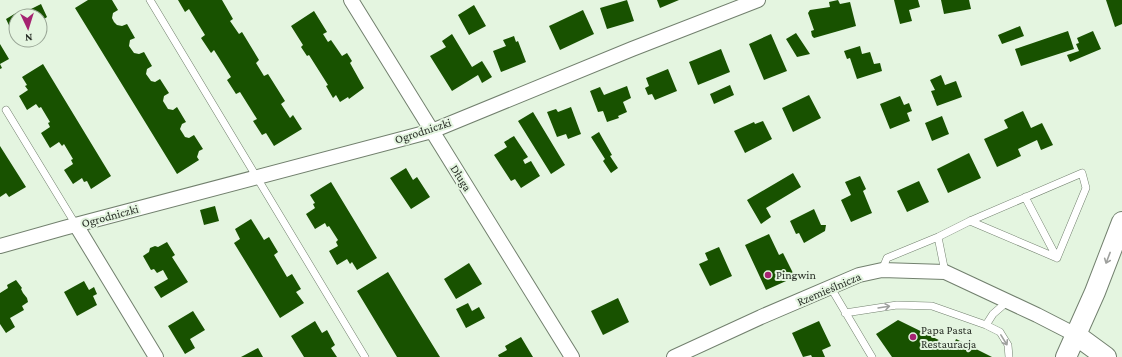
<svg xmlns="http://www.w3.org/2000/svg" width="1122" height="357" viewBox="0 0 1122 357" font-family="'Crimson Pro',serif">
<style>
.building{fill:#185200}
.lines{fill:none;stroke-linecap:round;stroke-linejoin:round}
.service-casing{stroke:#72806e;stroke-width:8}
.minor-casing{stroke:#72806e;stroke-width:16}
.secondary-casing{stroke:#72806e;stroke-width:22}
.service{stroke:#fff;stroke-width:7}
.minor{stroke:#fff;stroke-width:14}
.secondary{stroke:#fff;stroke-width:20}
.oneway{stroke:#9fa19e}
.poi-dot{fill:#a52371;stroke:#e4f5e0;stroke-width:1.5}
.labels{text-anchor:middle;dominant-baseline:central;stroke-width:4;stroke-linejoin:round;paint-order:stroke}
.street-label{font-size:12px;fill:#292f27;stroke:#e4f5e0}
.poi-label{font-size:12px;fill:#292f27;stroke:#e4f5e0;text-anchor:start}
</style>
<rect width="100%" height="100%" fill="#e4f5e0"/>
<path class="building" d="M88 0H112L118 10 113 13 112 18 114 22 117 25 122 26 127 24 135 38 130 40 129 46 134 53 139 54 144 52 152 66 147 69 146 74 151 81 155 82 160 79 169 93 164 96 163 101 168 109 173 110 177 107 186 122 182 124 180 129 185 137 189 138 194 135 203 149 199 151 197 157 199 160 177 174 75 8Z
M178 0H222L233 19 230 21 239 34 242 32 259 60 256 63 264 76 268 74 285 101 281 104 290 118 293 115 302 129 274 146 266 133 262 135 253 121 257 119 240 92 236 94 227 80 231 77 214 50 211 53 201 38 205 35 189 9 185 12Z
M627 0 634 21 607 29 600 8Z
M657 0H679L660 8Z
M838 0 840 4 850 2 856 26 814 38 812 36 811 31 814 30 808 13 810 10 830 7 829 2Z
M894 0H918L920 7 909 10 912 21 900 24Z
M941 0H969L971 9 944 14Z
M1106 0H1122V24L1115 27Z
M41 4 47 17 40 22V16H16V40L6 19 16 13 17 16 25 12 24 9H25L27 11Z
M474 5 486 26 469 35 458 15Z
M583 10 594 34 560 50 549 26Z
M314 11 327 32 323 34 328 42 331 40 342 56 347 53 352 61 350 63 364 88 349 99 348 97 340 102 336 95 333 98 326 86 328 85 309 55 307 56 301 47 303 45 291 26Z
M1020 26 1024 36 1002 44 998 35Z
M1068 31 1074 49 1021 66 1015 49Z
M1093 31 1101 49 1070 62 1067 55 1079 51 1076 44 1079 43 1077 38Z
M796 33 810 54 797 57 786 39Z
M452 34 472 67 482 61 492 77 482 83 478 75 452 91 430 56 446 47 442 41Z
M771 34 787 71 764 80 749 44Z
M514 36 516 42 518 41 526 62 501 72 493 51 506 46 503 40Z
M0 44 9 59 0 64 2 68 0 69Z
M860 46 862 54 870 52 874 64 880 63 882 71 857 79 850 58 847 59 844 51Z
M721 49 730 72 698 85 689 62Z
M43 64 111 176 91 189 87 181 84 182 82 178 73 184 64 170 73 164 71 160 73 159 64 144 62 146 59 142 50 148 41 133 50 127 48 123 50 122 41 107 39 108 36 104 27 110 19 96 28 90 25 86 27 85 22 77Z
M668 69 677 91 655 100 652 94 648 95 645 88 649 86 646 78Z
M941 75 945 85 956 81 962 97 937 106 931 91 935 90 930 80Z
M730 85 734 95 714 104 710 94Z
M627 86 631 98 623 102 627 112 618 116 619 118 607 122 603 111 598 112 590 91 600 87 604 95Z
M809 95 821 118 793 132 782 108Z
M900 96 904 105 909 103 912 111 907 113 910 121 890 129 880 104Z
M571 107 581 134 568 139 566 134 557 137 547 112 556 109 558 112Z
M1023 111 1031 128 1042 123 1053 145 1041 150 1037 140 1018 149 1021 156 997 167 984 139 1008 128 1004 120Z
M533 112 565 165 551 174 518 121Z
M942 116 949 134 932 141 925 123Z
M763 121 772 139 745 153 734 131 754 122 755 124Z
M599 132 612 155 610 156 618 168 611 173 603 161 605 159 591 137Z
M514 136 528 157 523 160 525 164 531 161 540 176 521 188 515 179 511 181 494 155 507 147 504 142Z
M0 146 26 187 9 197 6 193 0 197Z
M969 153 981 178 948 193 937 169Z
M406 168 413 180 417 177 430 197 411 209 390 178Z
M793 173 801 187 766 208 771 217 761 224 747 200Z
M860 176 866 189 863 191 872 213 851 222 841 200 851 195 845 182Z
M919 181 929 202 907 212 897 191Z
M331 182 377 258 357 270 352 262 350 264 347 259 337 265 329 251 338 246 336 242 338 240 329 226 327 227 325 223 315 229 306 214 315 208 313 204 315 203 310 195Z
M215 206 219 221 204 225 200 210Z
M814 209 821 225H826L825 231 804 243 799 233 796 234 790 221Z
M251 219 264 240 269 237 278 252 274 255 287 277 292 274 301 289 296 292 304 303 280 318 234 243 240 239 235 229Z
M769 234 779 255 783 253 795 277 766 290 745 245Z
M167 242 175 255 172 257 188 282 161 298 154 287 168 279 163 270 157 273 154 269 151 270 143 256 149 252 150 248 155 246 158 247Z
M719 247 732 276 710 286 699 264 708 260 705 253Z
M469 263 482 284 456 299 444 279Z
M388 272 408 305 440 357H397L357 291Z
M16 280 22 288 21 289 23 293 27 298 28 302 22 306 24 310 10 318 15 327 6 333 0 324V293L8 288 7 285Z
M84 281 89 290 94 287 97 294 93 296 97 305 77 316 64 292Z
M618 298 629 322 603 335 591 311Z
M468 303 472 311 479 307 485 318 466 328 456 309Z
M193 311 205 330 190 339 195 348 185 354 168 326Z
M898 320 953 347 956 339 992 357H892L876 334Z
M315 321 322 333 327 330 335 345 331 348 337 357H304L291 336Z
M819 321 831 346 822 350 825 357H812L811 355 803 357 792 333Z
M521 337 533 357H499L498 355 507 350 505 346Z
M258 348 263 357H241Z"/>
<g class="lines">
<defs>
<path id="service" d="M150 0 365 357
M6 110 76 225
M1025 197 1057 258
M938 237 945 272
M882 270 887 258 938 237 970 221 1082 173 1086 188 1057 258 970 221
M831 288 872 357
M845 313 897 305 932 306 986 325 1000 332 1008 345 1009 357
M986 325 993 314 1008 301"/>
<path id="minor" d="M351 0 572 357
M76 225 156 357
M0 246 64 228 432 131 632 49 758 0
M674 357 761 317 859 275 882 270 945 272 1037 315 1076 335"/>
<path id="secondary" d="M1076 335 1106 357
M1066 357 1095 292 1122 222"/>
</defs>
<use href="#service" class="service-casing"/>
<use href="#minor" class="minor-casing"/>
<use href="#secondary" class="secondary-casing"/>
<use href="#service" class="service"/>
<use href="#minor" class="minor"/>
<use href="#secondary" class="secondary"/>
</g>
<defs><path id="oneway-shaft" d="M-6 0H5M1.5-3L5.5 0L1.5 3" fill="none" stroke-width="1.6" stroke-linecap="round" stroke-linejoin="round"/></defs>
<g class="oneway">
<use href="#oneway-shaft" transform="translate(1108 258) rotate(111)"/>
<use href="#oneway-shaft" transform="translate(884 307) rotate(-9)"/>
<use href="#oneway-shaft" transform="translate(1004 340) rotate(58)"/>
</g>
<g class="poi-dot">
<circle cx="768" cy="275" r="4"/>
<circle cx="913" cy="337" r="4"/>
</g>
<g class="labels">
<g class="street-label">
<text transform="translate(423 131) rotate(-18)">Ogrodniczki</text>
<text transform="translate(461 178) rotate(58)">Długa</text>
<text transform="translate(110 216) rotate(-15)">Ogrodniczki</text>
<text transform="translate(829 289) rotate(-23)">Rzemieślnicza</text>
</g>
<g class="poi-label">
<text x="776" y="275">Pingwin</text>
<text x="921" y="330">Papa Pasta<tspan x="921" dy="14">Restauracja</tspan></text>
</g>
</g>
<g transform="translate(28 28) rotate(176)"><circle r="19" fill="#e4f5e0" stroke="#99a696"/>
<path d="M0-3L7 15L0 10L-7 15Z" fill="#a52371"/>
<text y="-6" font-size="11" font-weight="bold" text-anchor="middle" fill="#292f27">N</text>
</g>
</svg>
